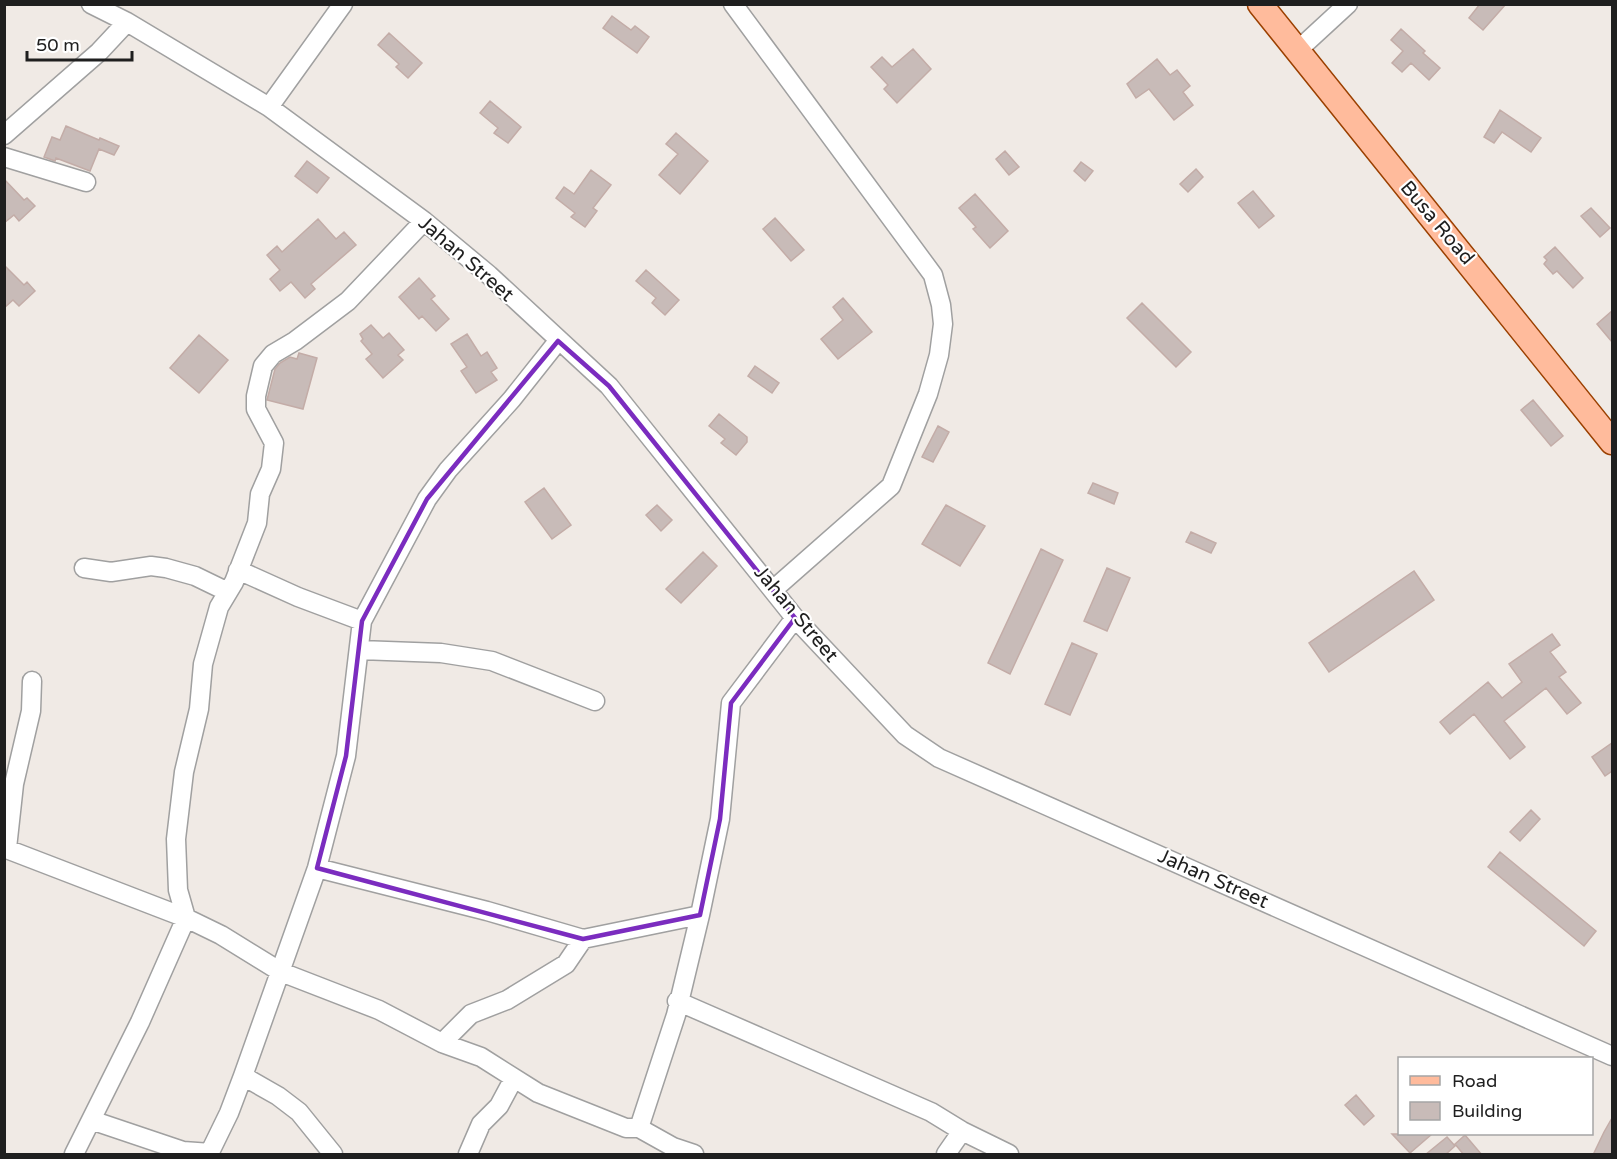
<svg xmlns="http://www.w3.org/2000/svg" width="1617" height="1159" viewBox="0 0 1617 1159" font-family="'Varela Round',sans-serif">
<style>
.building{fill:#c8bbb8;stroke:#c3aca7;stroke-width:1.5}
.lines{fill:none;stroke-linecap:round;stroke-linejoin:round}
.minor-casing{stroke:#a0a0a0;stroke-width:21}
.major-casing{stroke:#9b4000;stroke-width:27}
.minor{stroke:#fff;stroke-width:18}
.major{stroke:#ffbb9c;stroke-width:24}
.marked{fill:none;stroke:#7b2cbf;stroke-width:4.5;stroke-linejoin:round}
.labels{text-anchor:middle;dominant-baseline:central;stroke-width:4.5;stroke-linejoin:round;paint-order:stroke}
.street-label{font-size:20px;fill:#1f1f1f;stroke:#fff}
</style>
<rect width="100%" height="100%" fill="#f0eae5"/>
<path class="building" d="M1480 4H1506L1483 30 1469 18Z
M612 16 631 30 635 26 649 37 637 53 603 28Z
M1401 29 1425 51 1423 53 1440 68 1429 80 1411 63 1402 72 1392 63 1403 51 1391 40Z
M389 33 422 63 408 78 396 67 399 64 378 45Z
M913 49 931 69 897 103 884 89 888 85 871 67 882 57 892 67Z
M1157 59 1170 75 1177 70 1190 86 1183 92 1193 105 1174 120 1149 89 1136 98 1127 84Z
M490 101 521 127 508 143 494 133 498 128 480 113Z
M1500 110 1541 138 1531 152 1502 132 1494 143 1484 137Z
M66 126 99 140 100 138 119 146 114 155 99 149 90 171 56 158 55 161 44 157 52 137 60 140Z
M676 133 708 161 680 194 659 175 678 154 666 144Z
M1005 151 1019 167 1009 175 996 159Z
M307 161 329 178 317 193 295 176Z
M1081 162 1093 171 1085 181 1074 171Z
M1196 169 1203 177 1188 192 1180 184Z
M591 170 611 185 593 208 597 211 585 227 571 217 575 213 556 198 564 187 574 194Z
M4 179 24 200 27 198 35 206 19 221 14 215 4 223Z
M1253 191 1274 216 1259 228 1238 203Z
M975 194 1008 231 990 248 973 229 976 227 959 208Z
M1591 208 1610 228 1600 237 1581 216Z
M775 218 804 250 791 261 763 229Z
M318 219 336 239 344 232 356 245 311 284 315 289 305 298 291 282 280 291 270 279 280 270 267 255 277 246 282 252Z
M1555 247 1583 278 1573 288 1557 271 1553 274 1544 264 1547 260 1544 257Z
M4 265 24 285 27 282 35 291 19 306 13 300 4 308Z
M646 270 679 300 665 315 652 303 656 298 636 281Z
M419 278 435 296 431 299 449 319 436 331 422 316 419 319 399 297Z
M843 298 872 332 838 359 821 339 843 320 833 307Z
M1142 303 1191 352 1176 367 1127 318Z
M1612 311V342L1597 324Z
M371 325 383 338 389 333 404 350 398 355 403 360 383 378 366 359 372 354 361 341 363 339 360 334Z
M467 334 481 356 487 352 497 368 491 372 497 380 476 393 461 371 467 367 451 344Z
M199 335 228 360 199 393 170 368Z
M299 353 317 358 303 409 267 400 275 369 280 363 290 357 297 359Z
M755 366 779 383 772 393 748 376Z
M1533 400 1563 436 1551 446 1521 410Z
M719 414 747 437V442L736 455 721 443 725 439 709 426Z
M938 426 949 432 933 462 922 457Z
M1093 483 1118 493 1114 504 1088 493Z
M544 488 571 525 552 539 525 502Z
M657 505 672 520 661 531 646 515Z
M946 505 985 526 960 566 922 544Z
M1191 532 1216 543 1211 553 1186 542Z
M1041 549 1063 560 1010 674 988 663Z
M703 552 717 566 681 603 666 589Z
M1107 568 1130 578 1107 631 1084 621Z
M1414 571 1434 600 1329 672 1309 643Z
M1552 634 1560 645 1550 652 1566 672 1559 677 1581 703 1567 714 1546 688 1504 721 1525 747 1510 759 1474 714 1450 734 1440 722 1488 682 1502 698 1522 682 1509 664Z
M1072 643 1097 654 1070 715 1045 704Z
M1612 743V771L1605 776 1592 757Z
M1531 810 1540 819 1520 841 1510 832Z
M1500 852 1596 931 1584 946 1488 867Z
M1356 1095 1374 1116 1364 1125 1345 1105Z
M1612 1118V1155H1593L1604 1132Z
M1392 1134H1432L1410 1153Z
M1465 1135 1482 1155H1464L1455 1144Z
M1447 1137 1455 1146 1445 1155H1425Z"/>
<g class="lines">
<defs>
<path id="minor" d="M91 4 127 22 269 107 424 221 489 275 609 386 795 618 905 735 939 758 1612 1056
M733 4 933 275 941 305 943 324 939 355 928 394 891 486 774 589
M1298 50 1348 4
M269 107 343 4
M4 135 99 52 127 22
M4 157 86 182
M84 568 111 572 151 566 166 568 195 576 228 592
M238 570 298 597 362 621
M360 650 441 653 492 661 595 701
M4 848 186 918 221 935 281 972 379 1010 442 1043 481 1057 538 1093 626 1128H639L673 1147 694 1154
M7 848 14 784 31 711 32 681
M317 868 487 911 583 939 700 915
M677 1001 931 1112 962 1131 1009 1154
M442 1043 471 1014 507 1000 566 964 583 939
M243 1076 278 1096 299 1112 333 1154
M91 1120 183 1151 211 1153
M639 1128 676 1015 700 915 720 819 731 703 795 618
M74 1154 140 1022 186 918 178 890 176 839 184 772 199 709 203 664 219 607 234 582 257 523 260 494 271 469 274 443 256 409V396L263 366 273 354 295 341 348 301 424 221
M209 1154 229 1113 243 1076 317 868 346 756 362 621 427 499 448 470 512 399 558 341
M468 1154 481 1124 499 1106 514 1078
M946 1154 962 1131"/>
<path id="major" d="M1260 4 1612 442"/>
</defs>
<use href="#minor" class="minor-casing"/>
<use href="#major" class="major-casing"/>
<use href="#minor" class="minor"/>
<use href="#major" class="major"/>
</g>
<path class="marked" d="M558 341 609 386 795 618 731 703 720 819 700 915 583 939 317 868 346 756 362 621 427 499Z"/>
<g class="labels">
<g class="street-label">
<text transform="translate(1437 223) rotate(50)">Busa Road</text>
<text transform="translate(466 259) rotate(41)">Jahan Street</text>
<text transform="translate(796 614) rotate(50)">Jahan Street</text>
<text transform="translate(1213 879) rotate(24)">Jahan Street</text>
</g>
</g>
<rect width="1617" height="1159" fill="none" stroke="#1f1f1f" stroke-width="12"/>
<rect x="1398" y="1057" width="195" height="78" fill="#ffffff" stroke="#a5a5a5" stroke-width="1.5"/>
<rect x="1410" y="1076" width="30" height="9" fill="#ffbb9c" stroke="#a5a5a5" stroke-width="1.5"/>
<text x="1452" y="1087" font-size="18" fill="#1f1f1f">Road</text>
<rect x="1410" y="1102" width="30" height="18" fill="#c8bbb8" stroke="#a5a5a5" stroke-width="1.5"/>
<text x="1452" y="1117" font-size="18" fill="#1f1f1f">Building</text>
<path d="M27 51v9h105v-9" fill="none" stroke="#1f1f1f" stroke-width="3"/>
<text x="36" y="51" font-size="18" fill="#1f1f1f" stroke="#ffffff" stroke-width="4.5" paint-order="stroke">50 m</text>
</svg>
